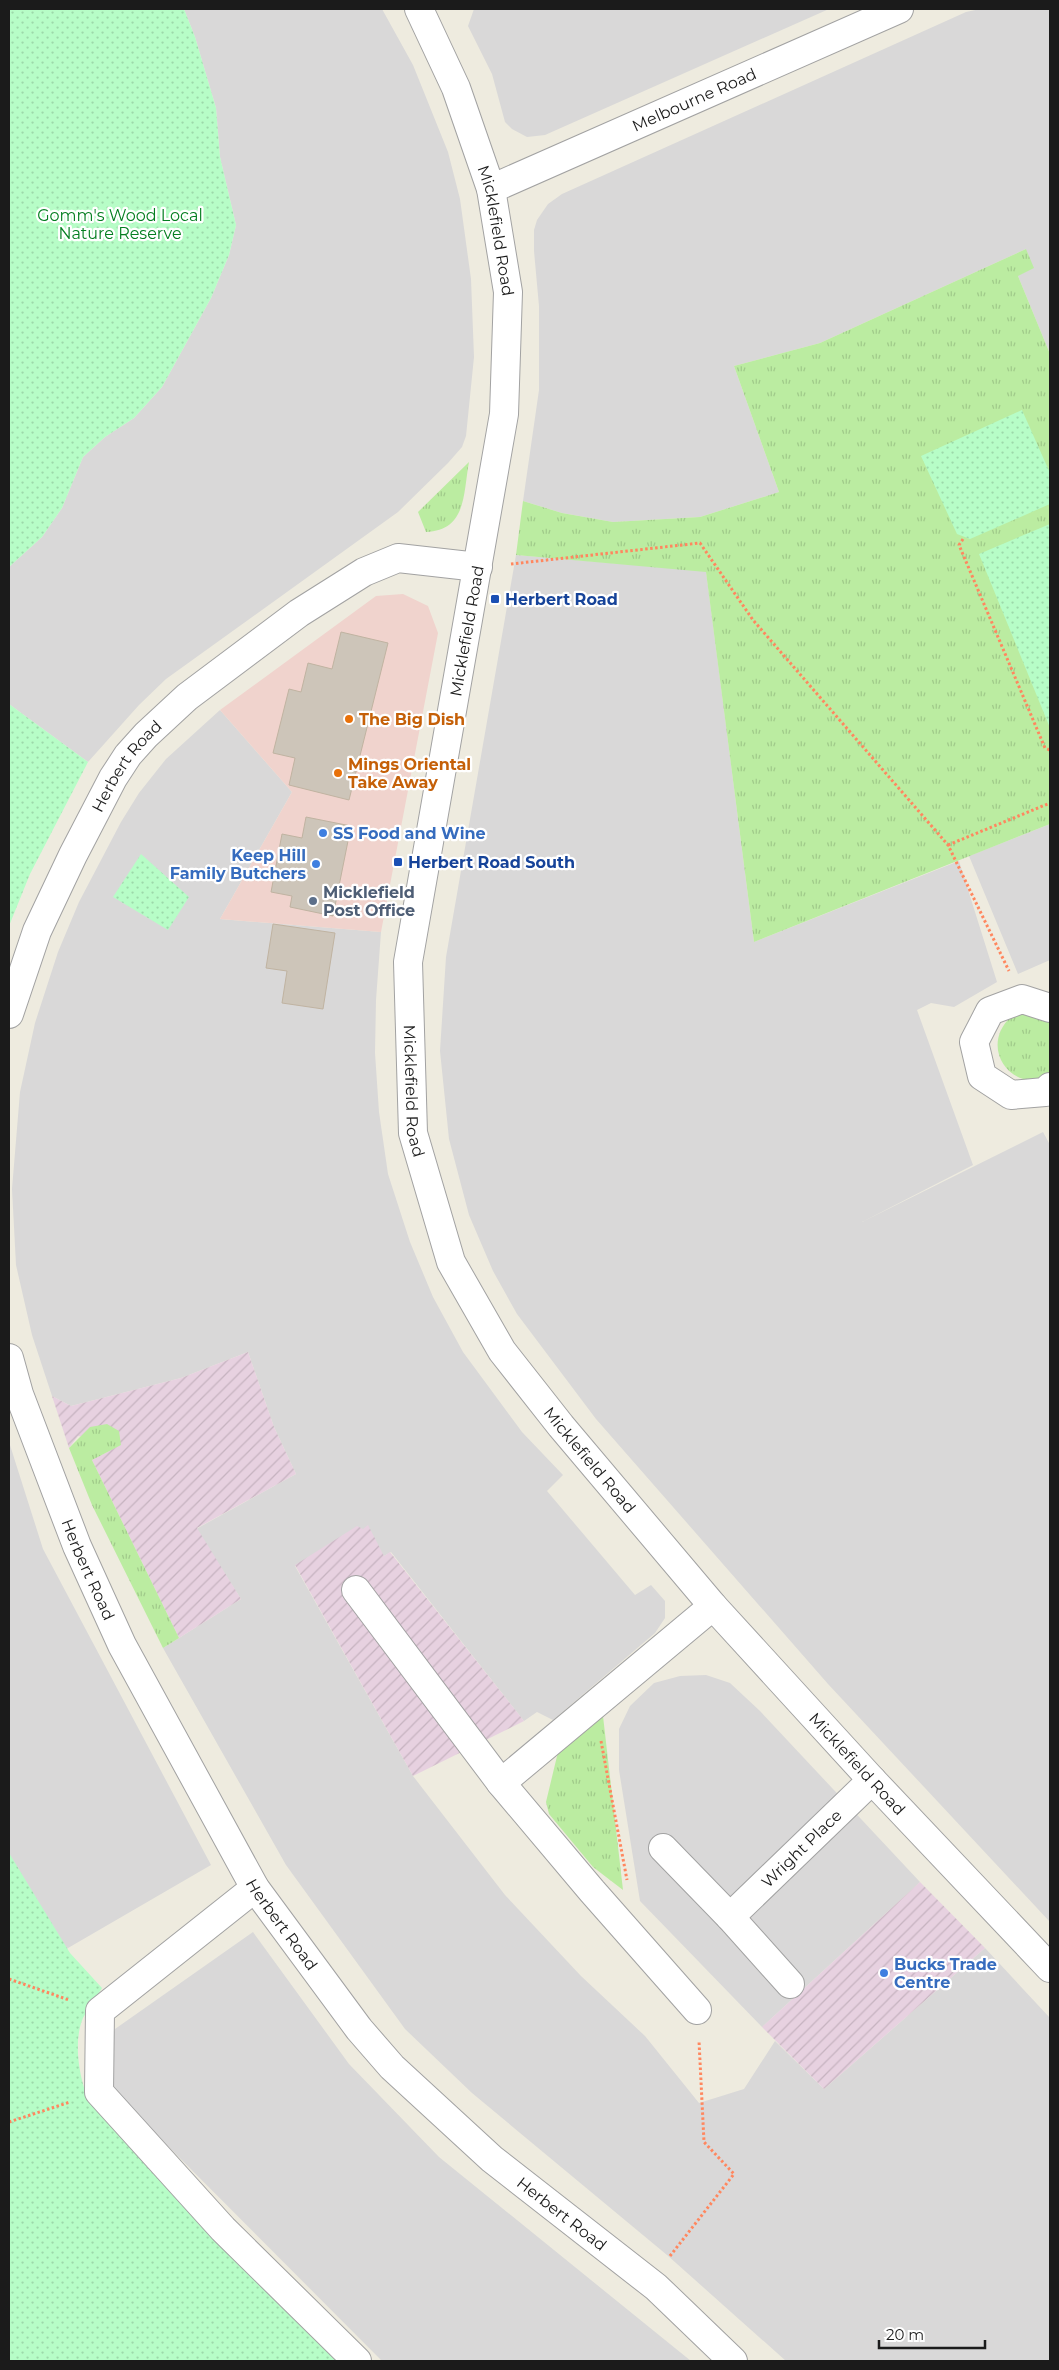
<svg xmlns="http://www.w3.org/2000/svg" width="1059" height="2370" viewBox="0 0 1059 2370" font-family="Montserrat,sans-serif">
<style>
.residential{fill:#d9d8d8}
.commercial{fill:#f0d3cd}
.industrial{fill:url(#industrial-furrows)}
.grass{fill:url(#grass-tufts)}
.park{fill:url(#park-dots)}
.building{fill:#cdc5b9;stroke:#c0b3a1}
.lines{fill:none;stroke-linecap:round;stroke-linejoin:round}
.minor-casing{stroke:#a2a2a2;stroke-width:30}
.path{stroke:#ff875f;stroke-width:3;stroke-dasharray:2.5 2.5;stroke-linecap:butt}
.minor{stroke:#fff;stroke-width:28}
.transit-dot{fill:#1a4fb4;stroke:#fff;stroke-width:2}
.food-dot{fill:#e8710a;stroke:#fff;stroke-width:2}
.shop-dot{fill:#3f7fe0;stroke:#fff;stroke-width:2}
.service-dot{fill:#5c6f8a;stroke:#fff;stroke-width:2}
.labels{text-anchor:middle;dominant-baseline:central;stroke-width:4.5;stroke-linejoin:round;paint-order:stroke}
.street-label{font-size:16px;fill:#1b1b1b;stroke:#fff}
.park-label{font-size:16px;fill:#047e20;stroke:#fff}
.transit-label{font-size:16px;font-weight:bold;fill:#164399;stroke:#fff;text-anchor:start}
.food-label{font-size:16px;font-weight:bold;fill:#c56008;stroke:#fff;text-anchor:start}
.shop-label{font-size:16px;font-weight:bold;fill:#366cbe;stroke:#fff;text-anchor:start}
.service-label{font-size:16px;font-weight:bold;fill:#4e5e75;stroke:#fff;text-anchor:start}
</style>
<defs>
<pattern id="industrial-furrows" width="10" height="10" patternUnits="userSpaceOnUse" patternTransform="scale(1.25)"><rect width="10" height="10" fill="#e7d1e0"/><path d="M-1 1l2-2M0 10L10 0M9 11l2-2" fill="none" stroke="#c6b3c0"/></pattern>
<pattern id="grass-tufts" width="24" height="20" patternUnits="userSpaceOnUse" patternTransform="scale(1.25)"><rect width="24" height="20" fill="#bbeca1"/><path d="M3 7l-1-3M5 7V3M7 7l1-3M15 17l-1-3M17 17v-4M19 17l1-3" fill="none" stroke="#a0ca8a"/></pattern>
<pattern id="park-dots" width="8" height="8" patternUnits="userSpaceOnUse" patternTransform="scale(1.25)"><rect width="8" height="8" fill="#b7fdc7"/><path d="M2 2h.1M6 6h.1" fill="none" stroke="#9dd8aa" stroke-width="1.8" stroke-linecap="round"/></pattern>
</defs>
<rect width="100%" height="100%" fill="#eeebdf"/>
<path class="residential" d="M184 9H382L413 65 448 152 460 199 471 279 474 357 466 436 462 447 448 463 398 512 166 679 139 705 88 762 9 704V567L42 537 62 508 83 457 105 437 134 418 162 387 211 298 229 255 236 225 220 157 216 108 195 37Z
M474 9H829L545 135 527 137 512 129 505 122 492 74 468 26Z
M980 9 1050 10V354L1018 276 1026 249 820 343 734 366 779 492 700 517 613 522 562 513 523 501 539 390V306L534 251V230L537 220 548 204 562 194 966 12Z
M516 555 706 571 754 942 959 861 997 982 954 1007 931 1003 917 1010 973 1165 862 1222 1043 1132 1050 1145V1922L828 1684 596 1419 517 1314 493 1271 469 1215 449 1139 440 1051 446 957Z
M220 710 292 792 220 919 381 932 376 1000 375 1053 379 1112 388 1174 410 1242 433 1297 463 1352 522 1432 563 1475 547 1491 635 1595 651 1585 665 1601V1618L655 1633 553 1720 537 1712 524 1721 391 1552 384 1556 363 1529 295 1566 413 1776 505 1895 581 1976 645 2036 699 2103 744 2089 775 2041 824 2089 985 1948 1050 2018V2361H786L667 2255 472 2093 405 2029 286 1865 163 1648 241 1599 196 1529 296 1474 274 1427 248 1352 181 1378 71 1406 52 1396 32 1335 16 1265 12 1189 20 1092 35 1023 58 952 79 902 121 822 139 793 166 759Z
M1050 824V960L1018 974 969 856Z
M9 1442 43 1549 211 1865 56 1955 9 1895Z
M706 1675 730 1683 760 1711 920 1882 762 2027 640 1901 619 1770V1729L630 1706 654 1683 680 1676Z
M253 1932 349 2064 439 2157 691 2361H382L110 2088 106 2064 115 2029Z"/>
<path class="commercial" d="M403 594 428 606 438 633 381 932 220 919 292 792 220 710 376 596Z"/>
<path class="industrial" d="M248 1352 274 1427 296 1474 197 1528 241 1599 179 1638 92 1460 120 1445 78 1436 69 1448 52 1396 71 1406 181 1378Z
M368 1525 384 1556 390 1552 524 1721 413 1776 295 1565 357 1526 363 1529Z
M920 1882 985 1948 824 2089 762 2027Z"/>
<path class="grass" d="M1026 249 1034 268 1018 276 1050 354V824L754 942 706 572 516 555 523 501 562 513 613 522 700 517 779 492 734 366 820 343Z
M469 462C463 494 467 530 426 532L418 512Z
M1018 1011 1050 1013V1074C1013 1098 972 1043 1018 1011Z
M107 1424 119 1431 121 1445 92 1460 179 1638 163 1648 92 1505 69 1448 90 1427Z
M603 1716 623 1890 593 1867 549 1814 546 1802 558 1752Z"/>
<path class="park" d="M9 9H184L195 37 216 108 220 157 236 225 229 255 211 298 162 387 134 418 105 437 83 457 62 508 42 537 9 567Z
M1022 410 1050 473V504L970 539 957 534 921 456Z
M1050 524V728L979 554Z
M9 704 88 762 30 874 9 926Z
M141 854 189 897 168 930 113 897Z
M9 1853 70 1953 102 1988C96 1998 88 2008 83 2018 73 2041 79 2077 88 2099L347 2361H9Z"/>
<path class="building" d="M341 632 388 643 349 800 289 785 295 758 273 753 289 689 301 692 308 663 332 669Z
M306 817 351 826 333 916 290 907 292 896 271 892 282 834 302 838Z
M273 924 335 933 323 1009 282 1003 287 971 266 968Z"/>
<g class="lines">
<defs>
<g id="minor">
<path id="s1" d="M419 9 456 88 491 189 508 292 504 414 408 962 413 1133 451 1262 502 1351 561 1426 713 1606 872 1780 1050 1968"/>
<path id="s2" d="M491 189 899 9"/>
<path d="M1050 1008 1022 999 990 1011 974 1042 982 1076 1011 1095 1045 1092 1050 1087"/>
<path id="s3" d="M9 1014 37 931 73 855 113 778 128 755 146 735 187 697 299 613 364 572 398 558 478 567"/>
<path id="s4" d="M9 1358 19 1394 77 1546 122 1645 255 1888 359 2029 392 2067 492 2159 656 2287 733 2361"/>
<path d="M356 1590 501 1783 592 1891 697 2010"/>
<path d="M501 1783 713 1606"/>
<path d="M663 1848 730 1917 790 1984"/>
<path d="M255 1888 100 2011 99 2092 223 2229 357 2361"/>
<path id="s5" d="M730 1917 872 1780"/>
</g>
</defs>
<use href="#minor" class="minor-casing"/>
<path class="path" d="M963 539 959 545 1045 748 1050 750
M511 564 700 543 753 620 948 845 1009 971
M948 845 1050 803
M601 1741 627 1880
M9 1979 69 2000
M9 2122 70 2102
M670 2256 734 2174 704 2142 699 2041"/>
<use href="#minor" class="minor"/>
</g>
<g class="transit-dot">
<rect x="490" y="594" width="10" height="10" rx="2.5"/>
<rect x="393" y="857" width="10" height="10" rx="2.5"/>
</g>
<g class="food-dot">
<circle cx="349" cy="719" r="5"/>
<circle cx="338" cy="773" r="5"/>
</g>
<g class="shop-dot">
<circle cx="323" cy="833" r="5"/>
<circle cx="316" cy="864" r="5"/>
<circle cx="884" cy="1973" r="5"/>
</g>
<circle class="service-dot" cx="313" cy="901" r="5"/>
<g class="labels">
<g class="street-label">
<text stroke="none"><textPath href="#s2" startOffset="222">Melbourne Road</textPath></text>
<text stroke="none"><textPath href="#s1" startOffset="236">Micklefield Road</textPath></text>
<text transform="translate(467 631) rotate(-80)">Micklefield Road</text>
<text stroke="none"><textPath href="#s3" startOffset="276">Herbert Road</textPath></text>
<text stroke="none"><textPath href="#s1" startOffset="1106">Micklefield Road</textPath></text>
<text stroke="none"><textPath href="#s1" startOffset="1525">Micklefield Road</textPath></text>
<text stroke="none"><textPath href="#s4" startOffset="226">Herbert Road</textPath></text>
<text stroke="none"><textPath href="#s1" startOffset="1930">Micklefield Road</textPath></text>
<text stroke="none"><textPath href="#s5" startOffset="99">Wright Place</textPath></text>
<text stroke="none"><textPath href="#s4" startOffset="631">Herbert Road</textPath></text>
<text stroke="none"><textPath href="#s4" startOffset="1036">Herbert Road</textPath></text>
</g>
<g class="park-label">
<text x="120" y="215">Gomm's Wood Local<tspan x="120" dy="18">Nature Reserve</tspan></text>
</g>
<g class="transit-label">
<text x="505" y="599">Herbert Road</text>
<text x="408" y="862">Herbert Road South</text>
</g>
<g class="food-label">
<text x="359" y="719">The Big Dish</text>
<text x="348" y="764">Mings Oriental<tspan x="348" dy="18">Take Away</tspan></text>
</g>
<g class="shop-label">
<text x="333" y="833">SS Food and Wine</text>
<text x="306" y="855" text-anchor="end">Keep Hill<tspan x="306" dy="18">Family Butchers</tspan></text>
<text x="894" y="1964">Bucks Trade<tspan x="894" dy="18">Centre</tspan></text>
</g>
<g class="service-label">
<text x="323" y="892">Micklefield<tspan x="323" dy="18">Post Office</tspan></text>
</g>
</g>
<rect width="1059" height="2370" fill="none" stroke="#1b1b1b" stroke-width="20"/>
<path d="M879 2340v8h106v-8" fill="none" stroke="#1b1b1b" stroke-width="2.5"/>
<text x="886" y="2340" font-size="15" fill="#1b1b1b" stroke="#ffffff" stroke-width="4" paint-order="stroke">20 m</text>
</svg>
